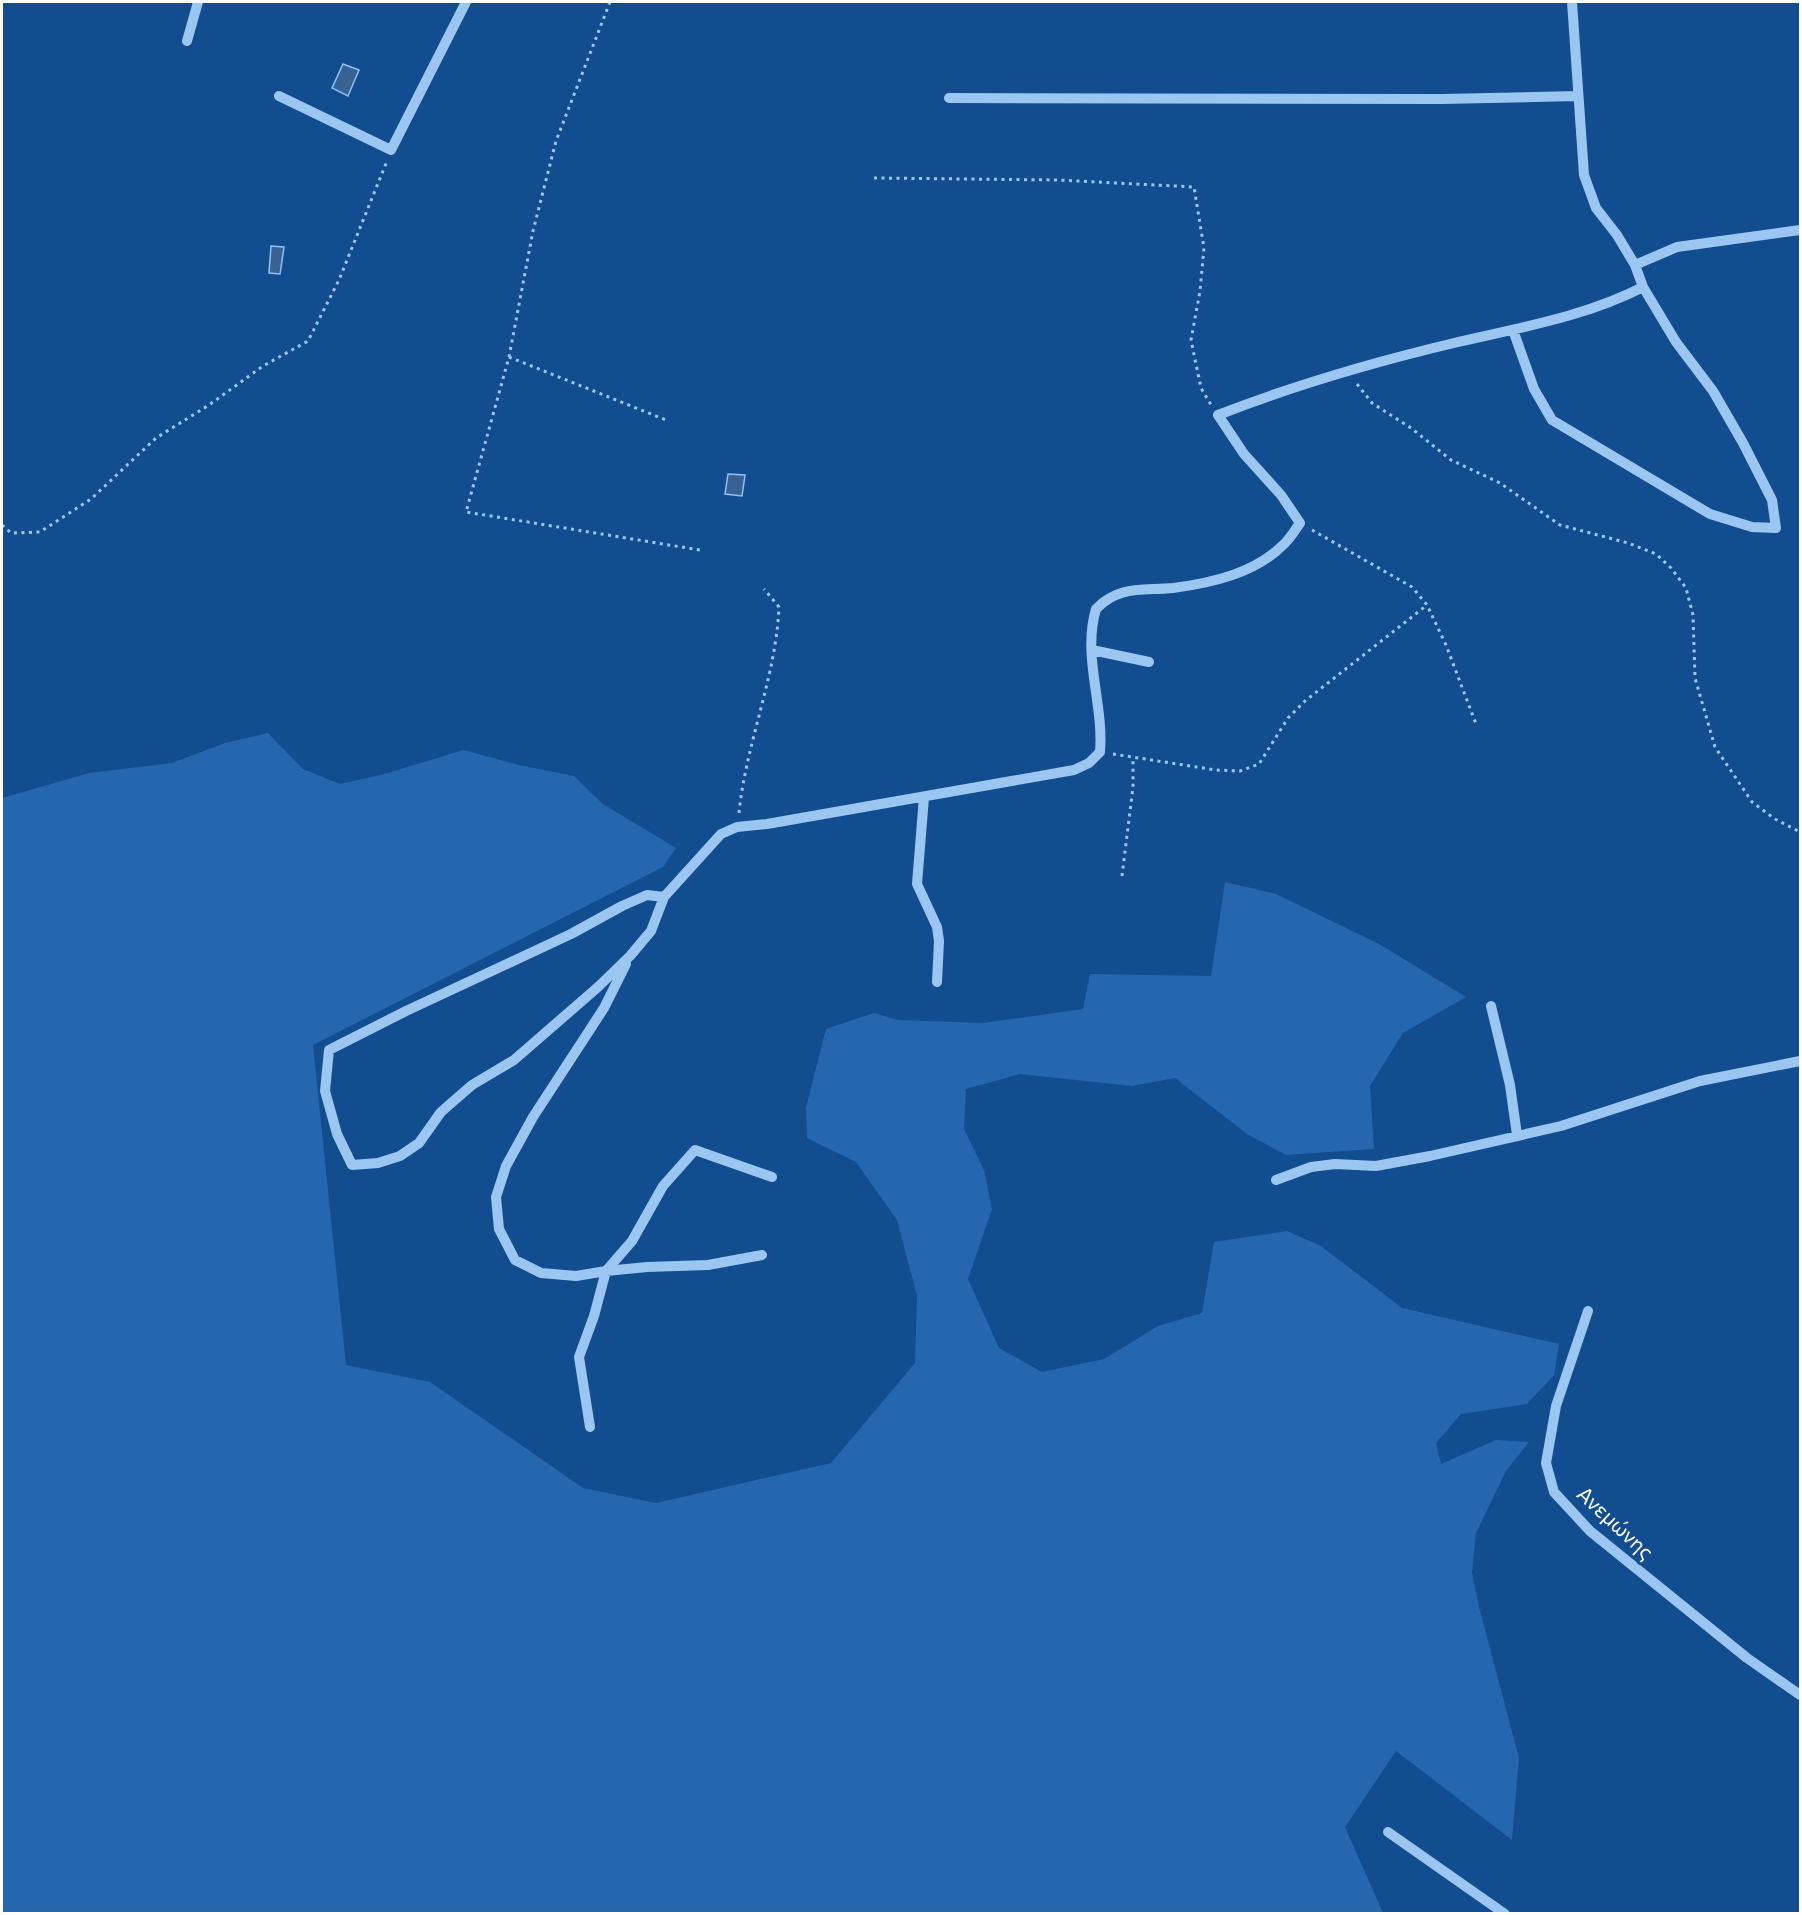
<svg xmlns="http://www.w3.org/2000/svg" width="1802" height="1915" viewBox="0 0 1802 1915" font-family="Commissioner,sans-serif">
<style>
.green{fill:#2467ae}
.water{fill:#376293;stroke:#8ec1f5;stroke-width:1.5}
.lines{fill:none;stroke-linecap:round;stroke-linejoin:round}
.path{stroke:#9cc6f2;stroke-width:3;stroke-dasharray:3 4.5;stroke-linecap:butt}
.minor{stroke:#9cc6f2;stroke-width:10}
.labels{text-anchor:middle;dominant-baseline:central;stroke-width:6;stroke-linejoin:round;paint-order:stroke}
.street-label{font-size:21px;fill:#fff;stroke:#124d8f}
</style>
<rect width="100%" height="100%" fill="#124d8f"/>
<path class="green" d="M268 733 303 769 340 784 385 774 463 750 519 765 574 776 603 804 676 848 663 867 313 1045 346 1365 430 1382 583 1488 656 1503 831 1463 915 1363 917 1296 897 1220 856 1162 807 1138 806 1107 826 1029 874 1013 898 1020 983 1023 1083 1009 1090 974 1211 976 1225 882 1276 894 1379 944 1466 997 1403 1033 1370 1086 1374 1149 1286 1155 1247 1134 1175 1078 1132 1086 1020 1074 966 1089 964 1129 984 1170 992 1209 968 1279 999 1348 1042 1372 1104 1359 1158 1326 1202 1313 1214 1242 1287 1231 1321 1246 1402 1308 1559 1344 1554 1375 1527 1404 1461 1414 1436 1443 1441 1464 1496 1440 1529 1442 1506 1471 1476 1533 1472 1573 1479 1607 1519 1758 1512 1840 1396 1751 1345 1827 1383 1913H2V798L89 773 172 763 225 743Z"/>
<path class="water" d="M343 64 359 70 348 96 332 88Z
M271 246 284 247 280 274 269 273Z
M728 474 745 475 742 496 725 494Z"/>
<g class="lines">
<path class="path" d="M610 2 556 141 533 231 509 357 466 512 700 550
M874 178 1058 180 1194 187 1204 248 1200 291 1191 340 1201 388 1211 405
M509 357 666 420
M1357 384 1372 403 1411 428 1451 460 1500 483 1560 525 1628 543 1656 554 1671 568 1686 588 1693 615 1695 678 1715 747 1752 802 1775 819 1800 832
M2 525 11 533 40 532 91 499 156 438 209 405 263 366 308 341 339 280 387 161
M1312 530 1412 587 1427 605 1446 645 1476 724
M1113 754 1216 770 1240 771 1259 764 1288 718 1305 701 1427 605
M739 813C746 743 776 677 779 607L764 589
M1122 876 1133 787V757"/>
<path class="minor" d="M1572 2 1584 175 1596 208 1617 235 1635 265
M187 41 198 2
M279 96 391 150 466 2
M949 98 1442 99 1577 96
M1513 330 1534 389 1552 420 1710 514 1752 527 1776 528 1772 500 1743 443 1713 391 1676 342 1643 287
M1092 650 1149 662
M924 797 917 884 937 927 939 941 937 982
M664 897 647 895 622 906 571 934 406 1011 329 1050 325 1091 337 1134 352 1165 378 1163 400 1156 419 1143 441 1112 472 1085 514 1060 598 987 630 956 651 931 664 897 721 834 737 827 767 824 1074 770 1089 763 1100 752C1104 704 1082 656 1096 609 1119 585 1143 591 1173 588 1212 583 1255 573 1283 545 1290 539 1295 530 1300 523L1281 495 1244 454 1218 415C1295 385 1374 362 1454 343 1517 328 1585 317 1643 287L1635 265 1677 247 1800 230
M626 964 604 1008 533 1117 506 1166 496 1197 499 1229 515 1260 541 1273 576 1276 606 1271 632 1241 663 1186 695 1150 772 1177
M1491 1006 1510 1085 1517 1135
M1276 1180 1311 1167 1335 1164 1376 1166 1430 1156 1561 1126 1700 1081 1800 1061
M1588 1311 1556 1406 1546 1463 1554 1492 1590 1531 1747 1658 1800 1695
M590 1427 579 1357 594 1316 606 1271 647 1267 708 1265 762 1255
M1388 1832 1505 1914"/>
</g>
<g class="labels">
<g class="street-label">
<text transform="translate(1616 1522) rotate(43)">Ανεμώνης</text>
</g>
</g>
<rect width="1802" height="1915" fill="none" stroke="#ffffff" stroke-width="6"/>
</svg>
